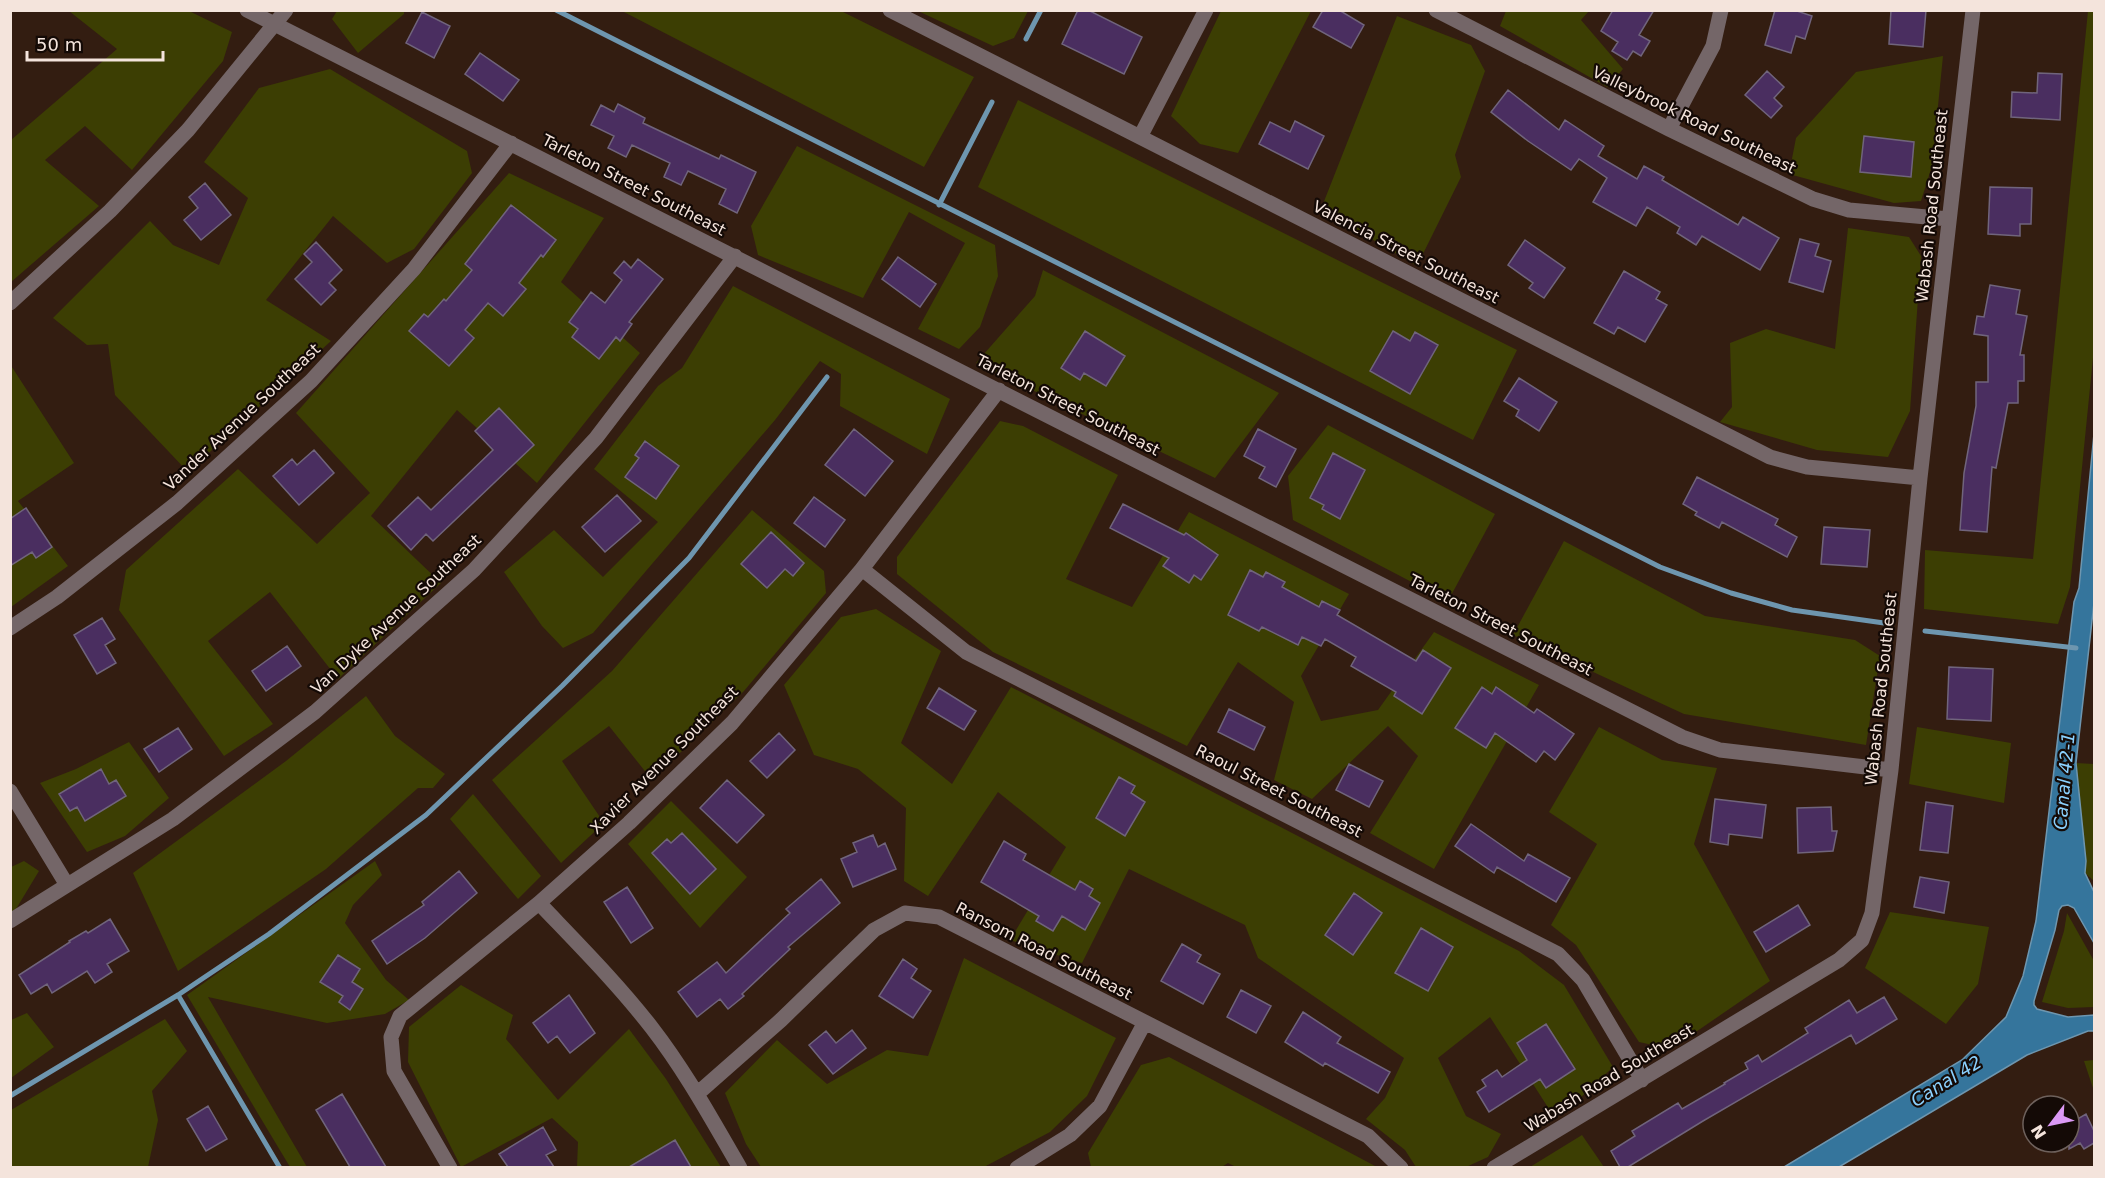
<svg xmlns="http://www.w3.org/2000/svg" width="2105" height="1178" viewBox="0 0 2105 1178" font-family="'DejaVu Sans',sans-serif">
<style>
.green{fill:#3c3e03}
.water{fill:#35759c;stroke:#6e96af;stroke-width:1.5}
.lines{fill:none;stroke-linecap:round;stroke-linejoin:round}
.stream{stroke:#6e96af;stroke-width:5}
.building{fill:#4a2e60;stroke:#70647c;stroke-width:1.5}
.minor{stroke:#746668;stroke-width:15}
.tertiary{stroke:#746668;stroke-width:15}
.labels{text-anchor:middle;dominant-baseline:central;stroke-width:4.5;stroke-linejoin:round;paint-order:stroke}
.street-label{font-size:16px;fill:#f4e4dc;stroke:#140a06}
.water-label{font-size:18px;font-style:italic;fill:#8bd1fe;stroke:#140a06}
</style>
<rect width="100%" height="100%" fill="#331d11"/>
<path class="green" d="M69 11H189L232 32 223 61 132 170 85 126 45 160 99 206 11 282V140L117 49Z
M337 11H404V14L358 53 332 19Z
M622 11H841L974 77 924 167Z
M918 11 1028 10V11L1014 38 993 46Z
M1221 11H1311L1238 153 1200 144 1171 116Z
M1506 11H1589L1581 20 1623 69 1607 87 1500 26Z
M2088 11H2094V348L2070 587 2058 624 1924 609 1925 550 2033 559Z
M1397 16 1471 45 1485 71 1455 155 1461 177 1417 266 1321 209Z
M1943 56 1932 166 1921 201 1894 203 1789 174 1796 138 1856 72Z
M330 69 467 151 472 173 414 249 387 263 333 216 266 300 331 341 188 472 115 395 108 344 87 345 53 318 150 221 173 245 219 265 248 198 204 162 259 88Z
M1018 100 1517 350 1473 440 978 187Z
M797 146 995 245 998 276 980 327 959 349 918 329 965 243 909 212 863 298 758 255 751 226Z
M509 173 604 218 561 282 640 353 537 483 457 410 371 516 441 583 338 679 270 592 208 641 273 724 224 756 119 610 126 570 238 469 317 544 370 493 296 413Z
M1848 228 1909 237 1921 256 1910 411 1888 457 1817 450 1720 422 1732 407 1730 343 1766 329 1835 349Z
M1043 270 1279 393 1215 478 976 363 1035 296Z
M733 286 950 399 927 454 840 406 841 374 820 361 775 420 593 633 563 648 542 626 504 572 554 530 603 577 658 522 594 469 658 386 682 368Z
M10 364 74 463 18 501 68 566 11 607Z
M1000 421 1023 426 1118 475 1066 579 1132 607 1189 512 1349 594 1301 676 1321 721 1378 710 1434 632 1539 685 1434 869 1370 833 1418 756 1388 726 1312 799 1274 780 1294 702 1238 662 1187 746 993 652 897 574V557Z
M1328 425 1495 514 1448 601 1293 520 1288 476Z
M752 510 824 571 826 593 744 691 652 780 609 726 562 761 604 823 561 863 492 780 612 671Z
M1564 541 1705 616 1855 640 1880 656 1866 745 1684 714 1513 635Z
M876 609 941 651 901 743 952 784 1011 687 1519 951 1564 985 1613 1067 1577 1101 1549 1109 1490 1017 1438 1058 1466 1116 1501 1134 1488 1157 1466 1167H1416L1405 1150 1366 1119 1385 1098 1404 1058 1258 958 1245 925 1129 869 1082 963 1010 940 1066 847 998 792 928 896 904 881 906 808 858 769 814 755 784 685 841 617Z
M366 696 395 736 445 774 433 788H418L326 869 178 971 133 873 286 761Z
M1599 727 1662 760 1717 768 1694 844 1770 981 1671 1049 1639 1042 1576 945 1551 925 1597 844 1549 812Z
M1917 727 2011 743 2004 803 1909 784Z
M129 742 169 798 125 836 87 852 40 783 76 769Z
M2076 763 2094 764V881L2085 873 2086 861Z
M473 794 541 876 518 899 450 819Z
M671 801 747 877 700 928 628 844Z
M24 861 39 871 16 909 11 912V867Z
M375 861 382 875 353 905 345 923 386 980 409 1000 385 1014 327 1023 208 997 307 1167H290L187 995Z
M1890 912 1989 927 1978 984 1946 1024 1865 968Z
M2067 913 2094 961V1007L2068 1008 2042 1002 2064 931Z
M964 958 1116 1038 1087 1096 1050 1132 984 1167H761L746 1144 725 1093 777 1040 827 1084 887 1050 928 1056Z
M461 985 513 1015 506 1039 558 1100 629 1029 666 1079 721 1167H577L578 1142 552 1118 461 1167 408 1062 409 1027Z
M27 1013 54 1047 11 1078V1020Z
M165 1019 187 1051 152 1091 158 1120 148 1167H11V1110Z
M1169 1057 1198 1072 1377 1167 1238 1168 1228 1163 1220 1168 1091 1167 1088 1153 1141 1065Z
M2094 1060V1091L2084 1061Z
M1582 1135 1604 1167H1530Z"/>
<path class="water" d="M2094 434V603L2076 763 2086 861 2085 873 2094 892V943L2074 908 2068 905 2062 906 2059 910 2055 930 2034 1001V1005L2037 1009 2068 1017 2094 1015V1031H2088L2027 1055 1839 1167H1784L1962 1060 2006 1017 2023 976 2036 921 2074 602 2079 588Z"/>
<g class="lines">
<path class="stream" d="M556 10 1660 567 1731 593 1792 610 1884 623
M1026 39 1041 10
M939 205 992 102
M1925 631 2076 648
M178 995 280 1168
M10 1096 178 995 269 934 426 815 562 686 689 558 827 377"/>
</g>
<path class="building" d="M1078 10H1088L1142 37 1124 74 1062 44Z
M1323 10H1339L1364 25 1351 48 1313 27Z
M1613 10H1654L1639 35 1650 41 1641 56 1633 51 1627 60 1612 51 1618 42 1601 31Z
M1775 10H1794L1812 16 1805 39 1796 36 1791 53 1765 45Z
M1891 10H1926L1923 47 1889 44Z
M422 12 450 26 434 58 406 43Z
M480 53 519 80 503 101 465 74Z
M1767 71 1784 87 1774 98 1782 106 1771 118 1745 95Z
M2038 73 2062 74 2060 120 2011 117 2012 92 2037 93Z
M1508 90 1559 130 1565 120 1604 146 1598 156 1637 179 1644 166 1664 177 1662 180 1738 225 1743 217 1779 238 1760 270 1702 236 1696 245 1677 233 1680 227 1647 207 1636 226 1593 202 1607 178 1579 159 1571 170 1528 141 1491 112Z
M618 104 645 118 643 123 719 159 721 155 756 172 737 213 719 204 726 189 688 171 681 185 664 177 670 163 632 145 626 157 608 148 614 136 591 125 601 105 614 112Z
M1295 121 1324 136 1308 169 1259 144 1270 122 1290 132Z
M1864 136 1914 142 1911 177 1860 172Z
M205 183 231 215 201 240 184 220 198 208 189 197Z
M1990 187 2032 188 2031 224H2020V236L1988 234Z
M511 205 556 240 543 257 541 255 519 283 526 289 503 316 488 303 465 330 474 338 449 366 409 331 424 314 428 317 444 299 446 301 472 270 465 264Z
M1800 239 1819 244 1815 256 1831 261 1823 292 1789 282Z
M1525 240 1565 268 1544 298 1529 288 1533 283 1508 265Z
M316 242 342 270 329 283 336 290 321 305 295 279 312 262 304 254Z
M898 257 936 284 920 307 882 279Z
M638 259 663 279 629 322 632 324 620 341 616 337 599 359 572 337 578 329 569 322 591 292 605 303 622 280 614 273 624 261 631 268Z
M1624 271 1660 292 1656 299 1667 305 1645 342 1618 327 1614 334 1594 323Z
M1990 285 2020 290 2016 314 2027 316 2020 355H2024V381H2018V403H2008L1996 468 1992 467 1987 532 1960 530 1964 473 1976 406V382H1988V336L1974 334 1977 316 1984 317Z
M1085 331 1125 356 1106 386 1084 373 1080 380 1061 368Z
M1393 331 1410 341 1415 332 1438 345 1410 394 1370 371Z
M1519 378 1557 402 1539 431 1516 416 1519 410 1504 401Z
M499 408 534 445 433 541 426 534 411 550 388 526 418 497 431 510 493 450 475 431Z
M854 429 893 461 865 496 825 465Z
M1258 429 1296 449 1276 487 1259 478 1265 467 1244 456Z
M645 441 679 466 656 499 625 477 639 458 635 455Z
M314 450 334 473 299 505 273 476 292 459 297 465Z
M1333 453 1365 470 1340 519 1322 509 1324 505 1310 498Z
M1697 477 1778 519 1775 525 1797 537 1787 557 1722 522 1719 528 1695 515 1697 512 1683 504Z
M617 495 641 521 605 552 582 527Z
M814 497 845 520 825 547 794 523Z
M1123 504 1184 535 1186 533 1218 555 1201 580 1194 575 1189 583 1163 566 1169 558 1110 528Z
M26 508 52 547 36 558 32 552 10 566V519Z
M1824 527 1870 530 1867 567 1821 564Z
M771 532 804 563 793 576 785 569 767 588 741 564Z
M1250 570 1263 577 1266 572 1285 582 1282 587 1319 607 1322 601 1340 610 1337 615 1416 661 1423 650 1451 668 1422 714 1394 696 1396 692 1351 666 1356 657 1325 639 1321 646 1302 637 1298 645 1262 627 1259 631 1228 615Z
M102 618 115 639 105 645 116 663 97 674 74 635Z
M287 646 301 666 266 691 252 671Z
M1949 667 1993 669 1991 721 1947 719Z
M1482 687 1492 694 1496 687 1534 713 1537 709 1574 734 1555 760 1544 751 1536 762 1495 733 1486 748 1455 728Z
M939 688 976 711 964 730 927 708Z
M1229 709 1265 727 1254 750 1218 732Z
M178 728 192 749 159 772 144 749Z
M779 733 795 750 767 778 750 761Z
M1349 764 1383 781 1369 807 1336 790Z
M101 769 109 784 116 780 126 796 85 821 77 807 70 811 59 794Z
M1119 777 1135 786 1131 793 1145 802 1125 836 1096 818Z
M727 780 764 815 737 843 700 808Z
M1715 799 1766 805 1762 838 1729 834 1728 845 1710 842Z
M1926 802 1953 806 1948 853 1920 850Z
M1831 807 1832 831H1837L1833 851 1798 853 1797 808Z
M1471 824 1524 861 1528 854 1570 878 1556 902 1497 867 1494 873 1455 846Z
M682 833 716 869 690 894 652 853 667 839 671 843Z
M873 835 878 847 885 843 896 869 853 887 841 859 857 852 853 843Z
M1004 841 1026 854 1023 860 1075 890 1080 881 1093 889 1089 896 1100 903 1085 930 1062 916 1053 931 1036 921 1039 916 981 882Z
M459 871 477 893 425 938 387 964 372 941 424 905 422 902Z
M1920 877 1949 882 1944 913 1914 907Z
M821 879 840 903 788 947 790 949 742 994 744 996 728 1009 720 999 697 1017 678 992 717 962 726 973 790 913 786 909Z
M627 887 653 928 631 943 604 902Z
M1354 893 1382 913 1353 955 1325 935Z
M1798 905 1810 925 1766 952 1754 932Z
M110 919 129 951 107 964 112 972 95 983 87 971 52 993 47 984 31 994 19 975 70 942 69 941 86 931 88 933Z
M1421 928 1453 947 1428 991 1395 973Z
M1182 944 1201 955 1197 962 1220 974 1203 1004 1161 981Z
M338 955 360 969 352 982 363 989 350 1010 339 1002 343 996 320 982Z
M903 959 917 969 911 978 931 991 913 1018 879 996Z
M1241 990 1271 1006 1256 1033 1227 1017Z
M569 995 595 1033 570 1053 557 1036 548 1043 533 1023Z
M1884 997 1897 1019 1856 1044 1851 1035 1703 1121 1628 1167H1620L1611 1151 1635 1136 1632 1131 1678 1103 1682 1109 1725 1084 1724 1083 1748 1069 1745 1063 1758 1055 1762 1062 1808 1033 1805 1028 1849 1000 1857 1013Z
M1303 1012 1341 1037 1337 1043 1390 1072 1378 1093 1325 1063 1323 1066 1285 1042Z
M1546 1024 1575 1069 1546 1088 1540 1079 1489 1112 1477 1092 1486 1086 1482 1080 1497 1070 1502 1077 1527 1060 1517 1043Z
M852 1030 866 1048 833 1074 809 1045 826 1031 836 1043Z
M342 1094 386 1167H350L316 1110Z
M208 1106 227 1139 206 1151 187 1119Z
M2086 1114 2094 1131V1143L2084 1149 2080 1143 2069 1149V1124Z
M543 1127 556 1150 546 1155 554 1167H508L499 1154Z
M675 1140 691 1167H629Z"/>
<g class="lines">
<path class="minor" d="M247 10 1682 737 1720 750 1891 770
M890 10 1770 457 1807 467 1920 478
M1436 10 1669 129 1813 199 1849 210 1949 219
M1669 129 1713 46 1721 10
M1140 137 1206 10
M862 569 966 652 1558 954 1583 980 1642 1080
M10 628 57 597 177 503 311 381 414 269 511 143
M10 791 67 885
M539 903C578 944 618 984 652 1028 686 1072 712 1120 740 1168
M10 921 173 819 315 712 474 570 596 438 735 256
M697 1094 781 1020 874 930 905 913 939 917 1368 1136 1401 1168
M450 1168 394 1071 391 1037 400 1016 539 903 629 823 732 723 862 569 999 390
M1017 1168 1070 1135 1100 1106 1145 1022
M1494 1168 1839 960 1862 940 1872 913 1891 770 1920 478 1973 10"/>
<path class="tertiary" d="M10 303 110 211 188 130 286 10"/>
</g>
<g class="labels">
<g class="street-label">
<text transform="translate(1694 120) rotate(26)">Valleybrook Road Southeast</text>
<text transform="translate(634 185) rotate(27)">Tarleton Street Southeast</text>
<text transform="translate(1932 206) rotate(-84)">Wabash Road Southeast</text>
<text transform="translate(1406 252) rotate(27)">Valencia Street Southeast</text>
<text transform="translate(1068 405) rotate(27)">Tarleton Street Southeast</text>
<text transform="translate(242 417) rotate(-43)">Vander Avenue Southeast</text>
<text transform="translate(396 614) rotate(-43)">Van Dyke Avenue Southeast</text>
<text transform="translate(1501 625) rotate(27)">Tarleton Street Southeast</text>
<text transform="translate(1881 689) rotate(-84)">Wabash Road Southeast</text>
<text transform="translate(664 760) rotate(-45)">Xavier Avenue Southeast</text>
<text transform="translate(1279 791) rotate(27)">Raoul Street Southeast</text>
<text transform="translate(1044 951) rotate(27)">Ransom Road Southeast</text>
<text transform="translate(1609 1078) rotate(-31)">Wabash Road Southeast</text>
</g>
<g class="water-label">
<text transform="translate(2064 781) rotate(-85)">Canal 42-1</text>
<text transform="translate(1946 1081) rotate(-32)">Canal 42</text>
</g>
</g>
<rect width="2105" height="1178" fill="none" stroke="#f4e4dc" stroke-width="24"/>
<g transform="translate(2051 1124) rotate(238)"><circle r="28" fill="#140a06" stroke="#6e615c" stroke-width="1.5"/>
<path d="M0-4.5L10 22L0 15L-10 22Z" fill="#db99f5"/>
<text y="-9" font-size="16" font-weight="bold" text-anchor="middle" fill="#f4e4dc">N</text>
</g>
<path d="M27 51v9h136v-9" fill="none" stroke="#f4e4dc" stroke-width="3"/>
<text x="36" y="51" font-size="18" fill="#f4e4dc" stroke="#140a06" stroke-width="4.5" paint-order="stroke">50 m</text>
</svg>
